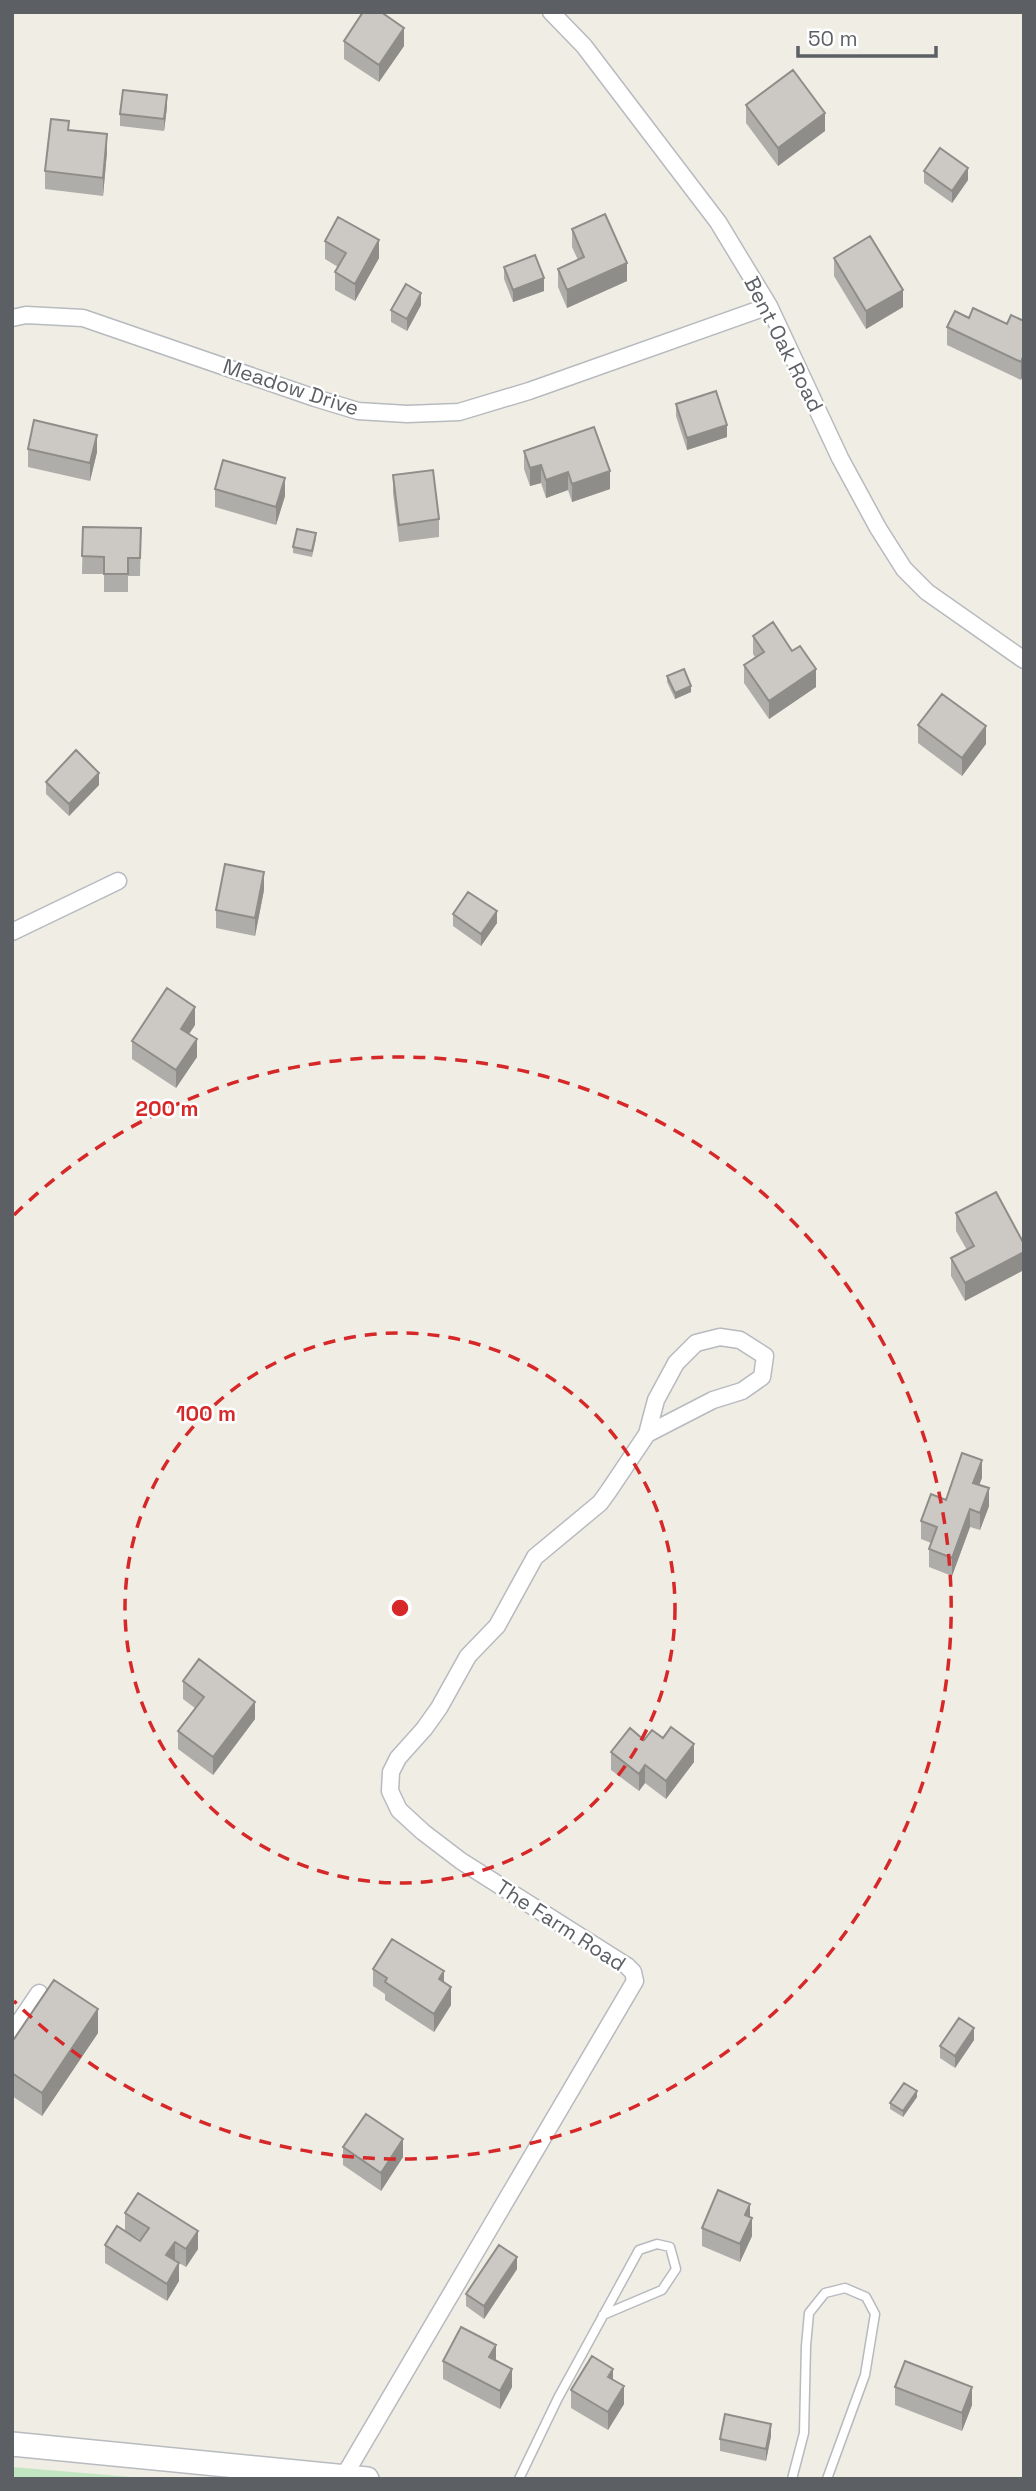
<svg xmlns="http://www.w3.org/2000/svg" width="1036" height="2491" viewBox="0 0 1036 2491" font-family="'Space Grotesk',sans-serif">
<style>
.green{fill:#c1e6c1}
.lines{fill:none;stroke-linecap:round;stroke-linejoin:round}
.lane-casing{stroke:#b7babe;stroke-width:11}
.street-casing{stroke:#b7babe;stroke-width:19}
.secondary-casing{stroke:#b8bbc0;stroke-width:26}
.lane{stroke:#fff;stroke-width:8}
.street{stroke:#fff;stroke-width:16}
.secondary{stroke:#fff;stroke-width:23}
.wall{fill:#afada9}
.shaded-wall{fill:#8f8d89}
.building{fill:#ccc9c4;stroke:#8f8d89;stroke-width:2}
.ring{fill:none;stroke:#d62828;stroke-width:3.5;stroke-dasharray:12 9}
.labels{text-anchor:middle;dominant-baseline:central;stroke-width:5;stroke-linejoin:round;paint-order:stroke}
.street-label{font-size:21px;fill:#5c6065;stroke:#fff}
.centre{fill:#d62828;stroke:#fff;stroke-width:3.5}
.ring-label{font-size:21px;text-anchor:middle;font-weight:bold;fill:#d62828;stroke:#fff;stroke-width:5;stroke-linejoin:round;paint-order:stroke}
</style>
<rect width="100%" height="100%" fill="#efede4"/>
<path class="green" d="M12 2467 155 2479H12Z"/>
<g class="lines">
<defs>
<path id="lane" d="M519 2479 558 2398 639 2250 657 2244 670 2247 676 2269 662 2290 603 2315
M792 2479 804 2433 806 2346 809 2313 825 2293 845 2288 866 2297 875 2314 865 2375 827 2479"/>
<path id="street" d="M551 12 584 46 718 222 769 306 840 458 878 528 904 569 927 592 1024 660
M12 318 26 315 83 318 315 398 358 411 407 414 459 412 529 391 769 306
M12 932 118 881
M12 2033 39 1993
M344 2476 635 1981 633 1972 627 1966 461 1861 423 1832 399 1810 390 1791 391 1772 398 1758 424 1729 439 1708 468 1656 497 1626 535 1557 600 1503 608 1492 647 1434 656 1400 676 1363 696 1343 720 1337 740 1340 765 1356 762 1377 742 1391 713 1400 647 1434"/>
<path id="secondary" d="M12 2444 367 2479"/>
</defs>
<use href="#lane" class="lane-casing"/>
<use href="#street" class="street-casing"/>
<use href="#secondary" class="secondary-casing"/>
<use href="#lane" class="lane"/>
<use href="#street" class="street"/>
<use href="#secondary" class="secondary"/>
</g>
<path class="wall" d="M344 41 404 46 379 82 344 59Z
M746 105 825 131 778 166 746 123Z
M167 107 164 131 120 126V114Z
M69 130 107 152 103 196 45 189V171Z
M924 171 968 180 952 203 924 183Z
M572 229 627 281 567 308 558 287V269L578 260 572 247Z
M325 241 379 258 355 301 335 290V272L338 267 325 259Z
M834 258 903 307 866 329 834 276Z
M504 267 544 291 513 302 504 279Z
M421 305 407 331 391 322V310Z
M969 318 1007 324 1024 321 1021 380 947 345V327Z
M676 404 727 437 687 450 676 416Z
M28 449 97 452 90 481 28 467Z
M524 451 610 489 572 502 568 490 546 498 541 483 530 486 524 469Z
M393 475 439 519V537L399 542 393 493Z
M215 489 285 496 276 525 215 507Z
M83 527 141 528 140 576H128V592H104V574H82Z
M316 539 312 557 293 553V547Z
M753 636 792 651 816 687 769 719 744 683V665L755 657 753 654Z
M667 676 691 692 675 699 667 682Z
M918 725 986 744 962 776 918 743Z
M46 782 99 785 69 816 46 794Z
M264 890 255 936 216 928V910Z
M453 914 497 923 481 946 453 926Z
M195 1025 189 1034 197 1057 176 1088 132 1059V1041Z
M996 1192 965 1301 951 1276V1258L967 1250 956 1231V1213Z
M982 1478 979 1485 989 1506 980 1530 970 1527 952 1576 929 1567V1549L931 1543 921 1539V1521L946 1500Z
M183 1681 255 1719 213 1775 178 1749V1731L195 1708 183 1699Z
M644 1740 694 1762 666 1799 645 1783 639 1791 611 1770V1752Z
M373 1969 444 1982 451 2005 434 2032 385 2000V1994L373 1986Z
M98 2033 42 2116 12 2096V2042Z
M974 2040 955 2068 940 2058V2046Z
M917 2097 903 2117 890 2109V2103Z
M343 2147 403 2157 381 2191 343 2165Z
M125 2213 198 2249 186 2267 174 2260 179 2281 167 2301 105 2263V2245L141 2240 125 2231Z
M750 2217 752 2236 740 2262 702 2246V2228Z
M517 2269 484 2319 466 2306V2294Z
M496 2360 512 2387 500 2409 443 2379V2361Z
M613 2380 624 2404 608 2430 571 2408V2390Z
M895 2387 972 2405 962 2431 895 2405Z
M771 2436 766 2461 720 2451V2439Z"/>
<path class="shaded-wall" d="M404 28V46L379 82V65Z
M167 95V107L164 131V119Z
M825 113V131L778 166V148Z
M107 134V152L103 196V178Z
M968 168V180L952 203V191Z
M379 240V258L355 301V284Z
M627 263V281L567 308V290Z
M544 278V291L513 302V290Z
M903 290V307L866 329V311Z
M421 293V305L407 331V319Z
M1024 355V373L1021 380V362Z
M727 425V437L687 450V438Z
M97 435V452L90 481V463Z
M541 465V483L530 486V468Z
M610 471V489L572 502V484Z
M568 472V490L546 498V480Z
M285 478V496L276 525V507Z
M816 669V687L769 719V701Z
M691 686V692L675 699V693Z
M986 726V744L962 776V758Z
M99 773V785L69 816V804Z
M264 872V890L255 936V918Z
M497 911V923L481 946V934Z
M195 1007V1025L181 1046V1029Z
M197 1039V1057L176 1088V1070Z
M1024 1252V1270L965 1301V1283Z
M982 1460V1478L973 1500V1483Z
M989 1488V1506L980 1530V1513Z
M970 1509V1527L952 1576V1558Z
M255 1702V1719L213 1775V1757Z
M694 1744V1762L666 1799V1781Z
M645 1765V1783L639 1791V1774Z
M444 1971V1989L439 1979Z
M451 1987V2005L434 2032V2014Z
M98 2009V2033L42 2116V2093Z
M974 2028V2040L955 2068V2056Z
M917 2091V2097L903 2117V2111Z
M403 2139V2157L381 2191V2173Z
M750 2204V2222L745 2215Z
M752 2218V2236L740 2262V2244Z
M198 2231V2249L186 2267V2249Z
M175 2242V2260L166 2255Z
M517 2257V2269L484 2319V2306Z
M179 2263V2281L167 2301V2284Z
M496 2345V2362L489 2357Z
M512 2369V2387L500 2409V2391Z
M613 2369V2387L608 2377Z
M624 2386V2404L608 2430V2412Z
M972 2387V2405L962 2431V2413Z
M771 2424V2436L766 2461V2449Z"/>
<path class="building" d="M363 12H381L404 28 379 65 344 41Z
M793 70 825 113 778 148 746 105Z
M123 90 167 95 164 119 120 114Z
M51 119 69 121 68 130 107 134 103 178 45 171Z
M940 148 968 168 952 191 924 171Z
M605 214 627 263 567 290 558 269 584 257 572 229Z
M338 217 379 240 355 284 335 272 346 253 325 241Z
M870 236 903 290 866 311 834 258Z
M535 255 544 278 513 290 504 267Z
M406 284 421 293 407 319 391 310Z
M973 308 1007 324 1011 315 1024 321V355L1021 362 947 327 955 311 969 318Z
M716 391 727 425 687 438 676 404Z
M34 420 97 435 90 463 28 449Z
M594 427 610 471 572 484 568 472 546 480 541 465 530 468 524 451Z
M223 460 285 478 276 507 215 489Z
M433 470 439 519 399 525 393 475Z
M83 527 141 528 140 558H128V574H104V557L82 556Z
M297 529 316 533 312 551 293 547Z
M773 622 792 651 800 646 816 669 769 701 744 665 764 652 753 636Z
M684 669 691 686 675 693 667 676Z
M942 694 986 726 962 758 918 725Z
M76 750 99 773 69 804 46 782Z
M225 864 264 872 255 918 216 910Z
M468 892 497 911 481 934 453 914Z
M167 988 195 1007 181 1029 197 1039 176 1070 132 1041Z
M996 1192 1024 1244V1252L965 1283 951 1258 974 1246 956 1213Z
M962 1453 982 1460 973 1483 989 1488 980 1513 970 1509 952 1558 929 1549 937 1527 921 1521 931 1494 946 1500Z
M199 1659 255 1702 213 1757 178 1731 204 1697 183 1681Z
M671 1727 694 1744 666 1781 645 1765 639 1774 611 1752 630 1728 644 1740 652 1730 663 1738Z
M392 1939 444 1971 439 1979 451 1987 434 2014 385 1982 387 1978 373 1969Z
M54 1980 98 2009 42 2093 12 2073V2042Z
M959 2018 974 2028 955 2056 940 2046Z
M904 2083 917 2091 903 2111 890 2103Z
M366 2114 403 2139 381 2173 343 2147Z
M718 2190 750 2204 745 2215 752 2218 740 2244 702 2228Z
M138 2193 198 2231 186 2249 175 2242 166 2255 179 2263 167 2284 105 2245 117 2226 140 2241 149 2228 125 2213Z
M499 2245 517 2257 484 2306 466 2294Z
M461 2327 496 2345 489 2357 512 2369 500 2391 443 2361Z
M592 2356 613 2369 608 2377 624 2386 608 2412 571 2390Z
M905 2361 972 2387 962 2413 895 2387Z
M725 2414 771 2424 766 2449 720 2439Z"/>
<g class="ring">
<circle cx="400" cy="1608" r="275"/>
<path d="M14 1215A551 551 0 1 1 14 2001"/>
</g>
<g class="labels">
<g class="street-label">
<text transform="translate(784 344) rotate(63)">Bent Oak Road</text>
<text transform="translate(291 387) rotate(18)">Meadow Drive</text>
<text transform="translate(561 1925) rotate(33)">The Farm Road</text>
</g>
</g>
<circle cx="400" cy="1608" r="10" class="centre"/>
<g class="ring-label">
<text x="167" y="1116">200 m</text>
<text x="206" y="1421">100 m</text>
</g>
<rect width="1036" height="2491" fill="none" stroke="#5c6065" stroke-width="28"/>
<path d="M798 46v10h138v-10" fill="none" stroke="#5c6065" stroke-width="3.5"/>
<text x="808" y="46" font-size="21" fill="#5c6065" stroke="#ffffff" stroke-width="5" paint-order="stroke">50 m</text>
</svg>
